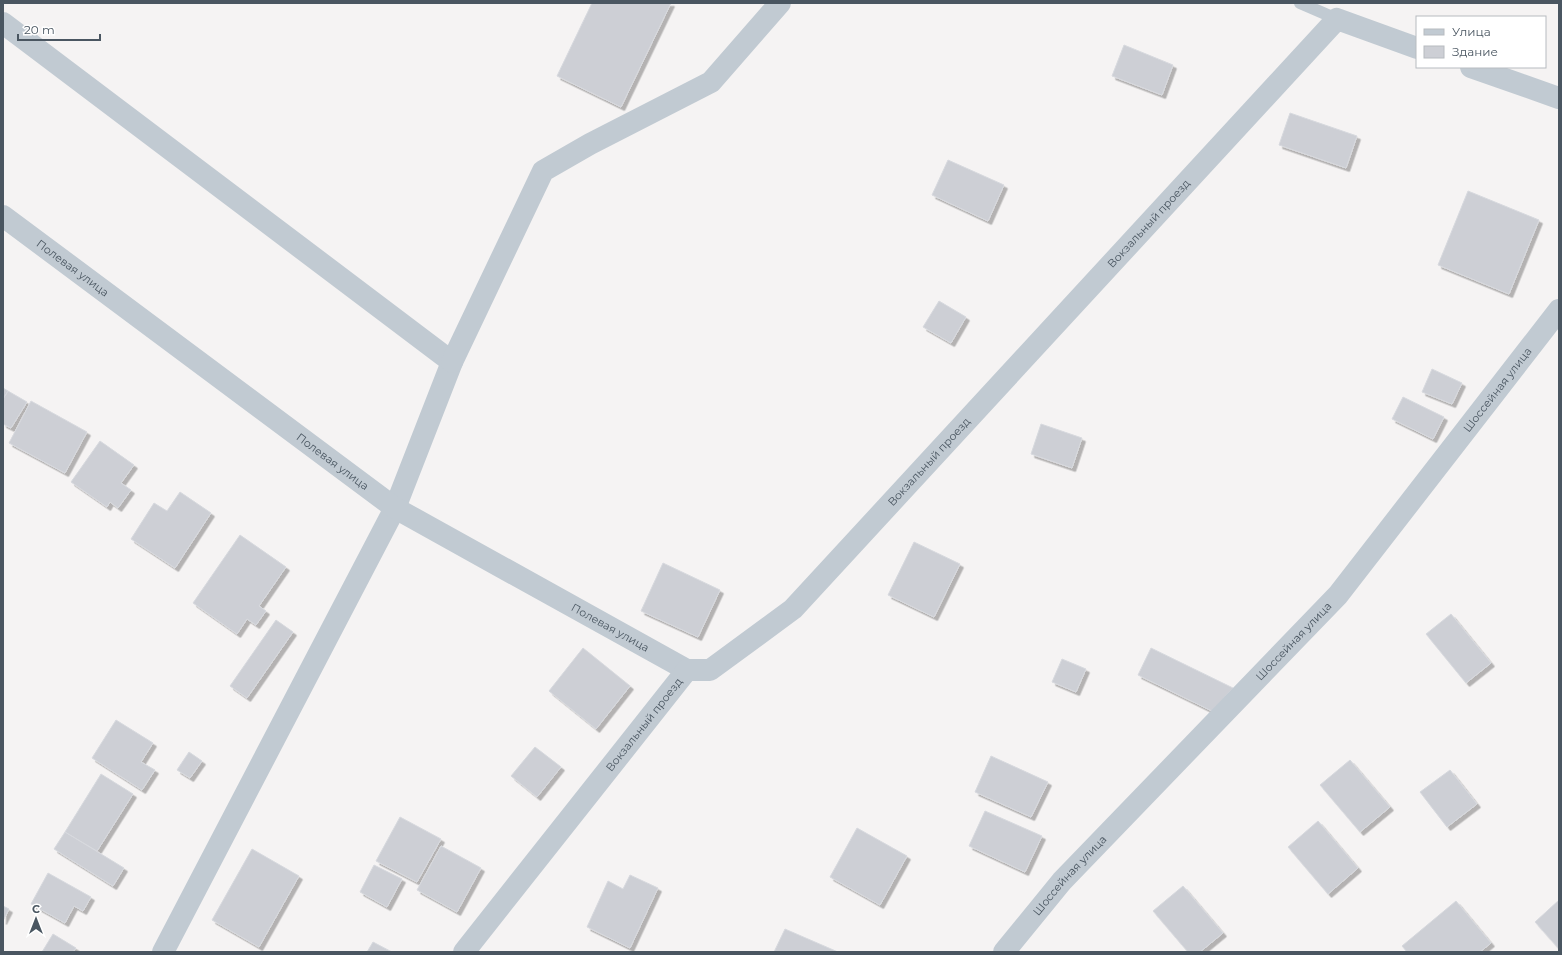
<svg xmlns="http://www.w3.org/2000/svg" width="1562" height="955" viewBox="0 0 1562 955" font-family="Montserrat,sans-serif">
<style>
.building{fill:#cdcfd5;stroke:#d7d9de;filter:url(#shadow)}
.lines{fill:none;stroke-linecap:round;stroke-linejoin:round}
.service{stroke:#c1cad2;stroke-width:12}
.minor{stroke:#c1cad2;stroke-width:22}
.labels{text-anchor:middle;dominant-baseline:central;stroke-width:3;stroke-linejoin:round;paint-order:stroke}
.street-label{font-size:11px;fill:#4a5661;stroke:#fff}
</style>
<defs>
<filter id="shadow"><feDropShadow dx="3.5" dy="3.5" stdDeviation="0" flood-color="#0004"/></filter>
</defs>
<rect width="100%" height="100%" fill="#f5f3f3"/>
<path class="building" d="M592 3H671L621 107 557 76Z
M1124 45 1173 65 1162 95 1112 76Z
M1290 113 1357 136 1346 168 1279 145Z
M948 160 1004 185 988 221 932 195Z
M1468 191 1539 220 1509 294 1438 265Z
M939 301 966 317 951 343 923 327Z
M1432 369 1462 383 1452 404 1422 392Z
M3 388 8 391 3 399Z
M8 391 27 402 11 428 3 424V399Z
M1403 397 1444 417 1433 439 1392 419Z
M31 401 87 432 65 473 9 443Z
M1041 424 1082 438 1072 468 1031 454Z
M100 441 134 465 121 483 131 490 118 508 110 502 107 507 71 482Z
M180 492 211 513 175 568 131 539 154 503 167 511Z
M240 535 286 567 259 606 266 611 256 625 247 619 237 634 193 603Z
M914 542 960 564 934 617 888 595Z
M663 563 720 590 698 637 641 611Z
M1451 614 1491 663 1466 683 1426 634Z
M276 620 293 632 247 698 230 686Z
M583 648 630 686 596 729 549 691Z
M1151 648 1233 688 1212 711 1138 675Z
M1062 659 1086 669 1076 692 1052 682Z
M116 720 153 743 141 762 155 770 142 790 92 758Z
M535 747 561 767 537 797 511 776Z
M189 752 202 761 190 778 177 770Z
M991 756 1048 782 1031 817 975 792Z
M1350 760 1390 807 1360 832 1320 785Z
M1450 770 1477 804 1447 827 1420 792Z
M101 774 133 794 97 851 65 832Z
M985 811 1042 836 1025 872 969 846Z
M400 817 441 839 417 882 376 861Z
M1318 821 1358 868 1328 894 1288 847Z
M857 828 907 856 880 905 830 877Z
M65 832 124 868 113 886 54 849Z
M441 846 481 868 457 912 417 890Z
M252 849 299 876 259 947 212 920Z
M374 865 402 879 387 907 360 892Z
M48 873 91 897 83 911 74 906 65 923 31 904Z
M630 875 658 888 630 948 587 927 608 881 623 889Z
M1183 886 1223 933 1200 952H1188L1153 911Z
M1559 900V949L1535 922Z
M1456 901 1491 943 1480 952H1407L1402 946Z
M3 906 9 909 3 921Z
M785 929 838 952H774Z
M53 934 76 948 73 952H42Z
M373 942 392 952H367Z"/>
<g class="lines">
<path class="service" d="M1300 3 1337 19"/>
<g class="minor">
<path d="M3 23 452 362 395 508 163 952"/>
<path d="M1471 67 1559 98"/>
<path id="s1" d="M3 216 395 508 687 670"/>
<path d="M452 362 543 171 590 144 711 82 780 3"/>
<path id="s2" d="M464 952 687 670H710L793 609 1337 19 1417 48"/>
<path id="s3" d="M1004 952 1062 881 1338 595 1559 310"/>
</g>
</g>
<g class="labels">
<g class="street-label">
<text stroke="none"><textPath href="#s2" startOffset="1010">Вокзальный проезд</textPath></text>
<text stroke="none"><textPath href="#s1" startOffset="87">Полевая улица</textPath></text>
<text stroke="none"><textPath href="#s3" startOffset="749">Шоссейная улица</textPath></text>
<text stroke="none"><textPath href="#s2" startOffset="686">Вокзальный проезд</textPath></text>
<text stroke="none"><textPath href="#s1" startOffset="411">Полевая улица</textPath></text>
<text stroke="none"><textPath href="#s1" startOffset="735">Полевая улица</textPath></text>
<text stroke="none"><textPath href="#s3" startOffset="425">Шоссейная улица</textPath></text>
<text stroke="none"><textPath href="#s2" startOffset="290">Вокзальный проезд</textPath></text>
<text stroke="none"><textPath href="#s3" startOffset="101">Шоссейная улица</textPath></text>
</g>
</g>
<rect width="1562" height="955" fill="none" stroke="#4a5661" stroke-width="8"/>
<rect x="1416" y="16" width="130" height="52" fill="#ffffff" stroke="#b7bbc0"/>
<rect x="1424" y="29" width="20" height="6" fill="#c1cad2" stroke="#b7bbc0"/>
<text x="1452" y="36" font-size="12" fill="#4a5661">Улица</text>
<rect x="1424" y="46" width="20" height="12" fill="#cdcfd5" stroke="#b7bbc0"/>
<text x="1452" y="56" font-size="12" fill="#4a5661">Здание</text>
<g transform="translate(36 919)" stroke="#ffffff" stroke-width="3" paint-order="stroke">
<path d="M0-3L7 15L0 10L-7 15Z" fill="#4a5661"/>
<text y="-6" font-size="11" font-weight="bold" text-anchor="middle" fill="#4a5661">С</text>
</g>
<path d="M18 34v6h82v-6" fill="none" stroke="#4a5661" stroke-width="2"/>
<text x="24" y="34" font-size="12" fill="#4a5661" stroke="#ffffff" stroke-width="3" paint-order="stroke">20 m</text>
</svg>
